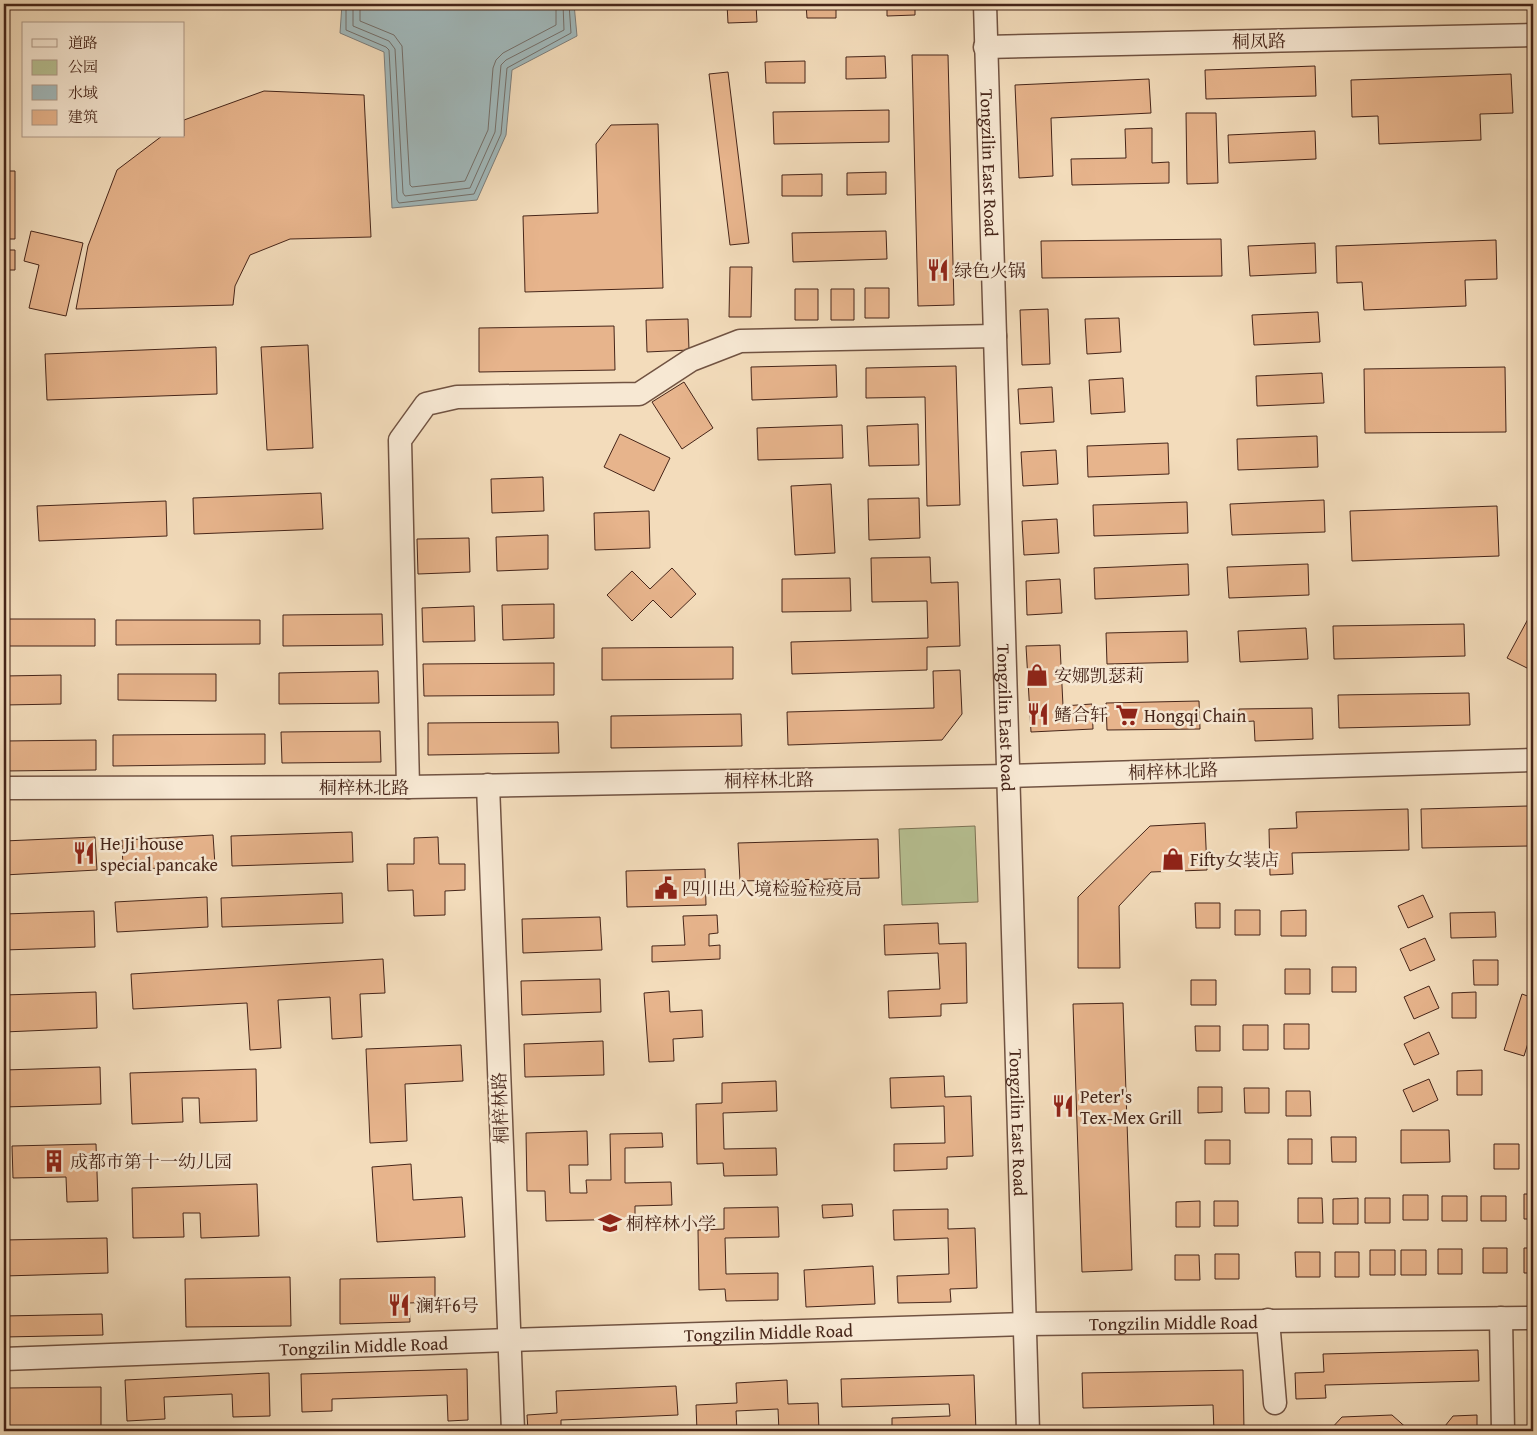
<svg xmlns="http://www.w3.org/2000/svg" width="1537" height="1435" viewBox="0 0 1537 1435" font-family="'Gentium Book Plus','Noto Serif SC',serif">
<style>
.green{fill:#b7c193;stroke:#7e7356}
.water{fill:#a1b9bc;stroke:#7d7e7b}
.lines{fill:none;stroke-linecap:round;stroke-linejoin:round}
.shore{stroke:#746f6a;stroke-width:1}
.building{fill:#e7b48c;stroke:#462519}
.minor-casing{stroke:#715342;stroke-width:25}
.minor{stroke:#f7e8d3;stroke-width:22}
.labels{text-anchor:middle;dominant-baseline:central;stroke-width:5;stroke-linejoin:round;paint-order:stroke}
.street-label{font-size:18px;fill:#462519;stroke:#f7e8d3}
.poi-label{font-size:18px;fill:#462519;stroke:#f7e8d3;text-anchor:start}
</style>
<rect width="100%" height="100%" fill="#f3dcbb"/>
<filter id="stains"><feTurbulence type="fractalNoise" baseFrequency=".004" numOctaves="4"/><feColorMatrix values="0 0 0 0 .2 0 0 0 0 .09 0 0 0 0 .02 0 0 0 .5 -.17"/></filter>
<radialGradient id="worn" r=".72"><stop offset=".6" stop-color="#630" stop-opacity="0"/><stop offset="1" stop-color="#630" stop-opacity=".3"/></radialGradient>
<path class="green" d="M975 826 978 902 902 905 899 829Z"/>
<path class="water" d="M342 4H574L577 36 512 70 506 135 477 200 392 208 384 52 340 33Z"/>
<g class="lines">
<path class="shore" d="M346 4V30L386 47 389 50 397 200 399 203 474 194 501 134 507 68 571 33 569 4
M353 4V26L389 41 395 49 403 193 405 196 470 188 495 132 501 65 506 60 564 30 563 4
M360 4V21L394 35 402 46 410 185 412 187 465 181 488 130 493 68 496 60 503 53 556 25V4"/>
</g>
<path class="building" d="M727 4H756L757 22 728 23Z
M806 4H836V18H807Z
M887 4H915V15L887 16Z
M912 55H948L954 305 918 306Z
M885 56 886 78 846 79V57Z
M805 61V83H766L765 62Z
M1315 66 1316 96 1206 99 1205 70Z
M728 72 749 243 730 245 709 74Z
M1511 74 1513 113 1480 114 1481 140 1379 144 1378 116 1352 117 1351 80Z
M1149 79 1151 113 1051 118 1053 176 1019 178 1015 85Z
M264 91 364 95 371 237 290 239 250 255 235 286 233 305 76 309 88 246 117 170 162 136H184V120Z
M889 110V142L774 144 773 112Z
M1186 113H1216L1218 183 1187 184Z
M658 124 663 288 525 292 523 216 598 213 596 144 611 125Z
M1152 128V163L1169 162V183L1072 185 1071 159 1126 158 1125 129Z
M1315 131 1316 159 1229 163 1228 135Z
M4 171H15V239H4Z
M886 172V194L847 195V173Z
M822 174V196H782V175Z
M31 231 83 243 66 316 29 308 39 265 24 261Z
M886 231 887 259 793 262 792 233Z
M1221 239 1222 276 1042 278 1041 241Z
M1496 240 1497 279 1465 280 1466 306 1364 310 1362 282 1337 283 1336 246Z
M1315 243 1316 273 1250 276 1248 246Z
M4 250H15V270H4Z
M730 267H752L751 317H729Z
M865 288H889V318H865Z
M795 289H818V320H795Z
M831 289H854V320H831Z
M1048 309 1050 364 1022 365 1020 310Z
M1318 312 1320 342 1254 345 1252 315Z
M1119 318 1121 352 1087 354 1085 319Z
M688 319 689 350 647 352 646 320Z
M614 326 615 370 479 372V328Z
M308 345 313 448 267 450 261 347Z
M216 347 217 394 47 400 45 354Z
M836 365 837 397 752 400 751 367Z
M956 366 960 505 927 506 925 397 866 398V368Z
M1505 367 1506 432 1365 433 1364 369Z
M1322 373 1324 403 1257 406 1256 376Z
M1123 378 1125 412 1091 414 1089 380Z
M684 382 713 428 682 449 652 402Z
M1052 387 1054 422 1020 424 1018 389Z
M918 424 919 465 869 466 867 426Z
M842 425 843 458 758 460 757 428Z
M620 434 670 458 654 491 604 467Z
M1317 436 1318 467 1238 470 1237 439Z
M1168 443 1169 474 1088 477 1087 446Z
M1056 450 1058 484 1023 486 1021 452Z
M543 477 544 511 492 513 491 479Z
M831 484 835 553 795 555 791 486Z
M321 493 323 529 194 534 193 498Z
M919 498 920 538 869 540 868 499Z
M1324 500 1325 532 1232 535 1230 504Z
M166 501 167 536 39 541 37 506Z
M1187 502 1188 533 1094 536 1093 505Z
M1497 506 1499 556 1352 561 1350 511Z
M649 511 650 548 595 550 594 513Z
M1057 519 1059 553 1024 555 1022 521Z
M548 535V569L497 571 496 537Z
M469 538 470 572 418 574 417 539Z
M930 557 931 583 958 582 960 646 927 647V670L792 674 791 642 928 638 927 601 872 602 871 558Z
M1188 564 1189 595 1095 599 1094 568Z
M1308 564 1309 595 1229 598 1227 567Z
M672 568 696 594 671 618 653 600 632 621 607 595 632 571 650 589Z
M850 578 851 611 782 612V579Z
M1060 579 1062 613 1027 615 1026 581Z
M554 604V638L503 640 502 605Z
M474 606 475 641 423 642 422 608Z
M382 614 383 645 283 646V615Z
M4 619H95V646H4Z
M1528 619 1533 622V671L1507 658Z
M116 620H260V644L116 645Z
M1464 624 1465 656 1334 659 1333 626Z
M1306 628 1308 659 1240 662 1238 631Z
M1187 631 1188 662 1107 664 1106 633Z
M1060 645 1063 706 1092 704 1093 729 1031 732 1026 646Z
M733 647V679L602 680V648Z
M554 663V695L424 696 423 664Z
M960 670 962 714 942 740 788 745 787 712 934 708 933 671Z
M378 671 379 703 279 704V673Z
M118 674H216V701L118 700Z
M61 675V704L4 705V676Z
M1469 693 1470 725 1339 728 1338 695Z
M1199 701 1200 729 1107 730 1106 703Z
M1312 708 1313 739 1255 741 1254 721 1239 722V709Z
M741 714 742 746 611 748V716Z
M558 722 559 753 428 755V723Z
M380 731 381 762 282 763 281 732Z
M265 734V764L113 766V735Z
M96 740V770L4 771V741Z
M1528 806 1529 846 1422 848 1421 809Z
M1408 809 1409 850 1292 853 1293 874 1270 875 1269 829 1297 828 1296 812Z
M1205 823 1207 870 1151 872 1119 906 1120 968H1078V897L1150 826Z
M352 832 353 862 232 866 231 836Z
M213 835 215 865 123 870 122 840Z
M95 837 97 870 4 875V841Z
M438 837 439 864H465V890L445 891V915L414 916 413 890 388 891 387 864H414V838Z
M878 839 879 878 740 881 738 843Z
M705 869 706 905 627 907 626 871Z
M342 893 343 923 222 927 221 898Z
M1423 895 1433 917 1408 928 1398 906Z
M207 897 208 927 117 932 115 902Z
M1195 903H1220V928H1196Z
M1235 910H1260V935H1235Z
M1306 910V936H1281V911Z
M94 911 95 947 4 950V914Z
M1495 912 1496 937 1451 938 1450 913Z
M717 915 718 933 709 934V946L720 945V959L652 962V946L685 945 683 916Z
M600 917 602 950 523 953 522 919Z
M938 923 939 944 966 943 967 1003 941 1004V1016L889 1018 888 991 940 989 938 953 885 955 884 925Z
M1425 938 1435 960 1410 971 1400 949Z
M383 959 385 993 360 994 362 1037 332 1039 330 997 278 1000 281 1048 250 1050 247 1003 133 1009 131 974Z
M1473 960H1498V985H1474Z
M1332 967H1356V992H1332Z
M1285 969H1310V994H1285Z
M600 979 601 1012 522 1015 521 981Z
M1191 980H1216V1005H1191Z
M1429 986 1439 1008 1414 1019 1404 997Z
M669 991 670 1012 702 1010 703 1037 673 1039 674 1061 649 1062 644 993Z
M96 992 97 1028 4 1032V995Z
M1476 992V1018H1452V993Z
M1522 994 1533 998V1027L1524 1056 1504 1050Z
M1123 1003 1132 1270 1082 1272 1073 1004Z
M1284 1024H1309V1049H1284Z
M1243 1025H1268V1050H1243Z
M1195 1026H1220V1051H1196Z
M1429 1032 1439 1054 1414 1065 1404 1044Z
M603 1041 604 1075 525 1077 524 1044Z
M461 1045 463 1081 405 1084 407 1141 370 1143 366 1049Z
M100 1067 101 1104 4 1107V1070Z
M256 1069 257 1121 200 1123 199 1098H182L183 1122 132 1124 130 1073Z
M1482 1070V1095H1457V1071Z
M944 1076 945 1097 971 1096 973 1156 947 1157V1169L894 1171V1144L945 1143 944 1106 891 1108 890 1078Z
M1429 1079 1438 1100 1413 1112 1403 1090Z
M776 1081 777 1111 723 1113 724 1149 776 1148 777 1175 724 1176 723 1163 697 1164 696 1104 722 1103V1083Z
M1198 1087H1222V1112L1198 1113Z
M1244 1088H1269V1113H1245Z
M1286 1091H1310L1311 1116H1286Z
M1401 1130H1449L1450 1162 1401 1163Z
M587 1131 588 1165H569L570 1193H587L586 1180H611L610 1134 662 1133 663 1147 625 1148V1183L671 1182 672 1205 635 1206V1219L546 1221 545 1191H527L526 1133Z
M1331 1137H1356V1162H1332Z
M1288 1139H1312V1164H1288Z
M1205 1140H1230V1164H1205Z
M96 1144 98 1201 67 1202 66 1177 13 1178 12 1146Z
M1494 1144H1519V1169H1494Z
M411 1164 413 1200 462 1197 465 1237 377 1242 372 1167Z
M257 1184 259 1236 201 1238 200 1213H183L184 1237 133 1238 132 1188Z
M1524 1194H1533V1219H1524Z
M1403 1195H1428V1220H1403Z
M1442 1196H1467V1221H1442Z
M1481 1196H1506V1221H1481Z
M1298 1198H1322L1323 1223H1298Z
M1358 1198V1224H1333V1199Z
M1365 1198H1390V1223H1365Z
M1200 1201V1227H1176V1202Z
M1214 1201H1238V1226H1214Z
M852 1204 853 1216 823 1218 822 1205Z
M778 1207 779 1237 725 1238 726 1274 778 1273V1300L726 1301 725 1289 699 1290 698 1230 724 1229V1208Z
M948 1209V1229L975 1228 977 1288 950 1289 951 1302 898 1303 897 1276 949 1274 948 1238 894 1240 893 1210Z
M107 1238 108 1273 4 1276V1240Z
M1483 1248H1507V1273H1483Z
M1524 1248H1533V1273H1524Z
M1438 1249H1462V1274H1438Z
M1370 1250H1395V1275H1370Z
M1401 1250H1426V1275H1401Z
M1295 1252H1320V1277H1296Z
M1335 1252H1359V1277H1335Z
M1215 1254H1239V1279H1215Z
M1175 1255H1199L1200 1280H1175Z
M873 1266 875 1304 806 1307 804 1270Z
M290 1277 291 1326 186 1327 185 1279Z
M435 1277V1302L409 1303 410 1322 340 1324V1279Z
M102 1314 103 1335 4 1337V1316Z
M1478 1350 1479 1381 1325 1385 1326 1398 1296 1399 1295 1373 1324 1372 1323 1354Z
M467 1369 468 1420 448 1421 447 1395 332 1399V1411L302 1412 301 1374Z
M1243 1370 1244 1431H1214L1213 1405 1083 1408 1082 1373Z
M269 1373 270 1416 233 1417 232 1394 164 1397 165 1419 127 1421 125 1380Z
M1533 1374V1407H1528V1379Z
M974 1375 976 1431H892V1418L950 1416 949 1404 842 1407 841 1379Z
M787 1380 788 1404 818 1403 819 1431H779L778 1409 736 1411 737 1431H697L696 1405 737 1403 736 1383Z
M676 1386 678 1415 561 1420V1431H528L527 1415 557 1413 556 1391Z
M101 1387V1426H9L8 1388Z
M1392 1415 1410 1431H1329L1342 1417Z
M1477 1415V1431H1441L1453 1416Z"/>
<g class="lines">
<defs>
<g id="minor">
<path id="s1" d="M985 4 1028 1431"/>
<path d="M985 47 1533 35"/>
<path d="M488 785 513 1431"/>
<path d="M408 787 400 440 426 404 457 397 639 394 691 360 740 341 995 336"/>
<path d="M4 788 408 787 1009 776 1533 760"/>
<path d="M1501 1318 1503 1431"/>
<path d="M1268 1320 1275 1403"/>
<path id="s2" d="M4 1359 509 1340 1026 1324 1533 1318"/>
</g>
</defs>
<use href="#minor" class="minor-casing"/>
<use href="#minor" class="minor"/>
</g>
<defs>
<symbol id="restaurant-bare" viewBox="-9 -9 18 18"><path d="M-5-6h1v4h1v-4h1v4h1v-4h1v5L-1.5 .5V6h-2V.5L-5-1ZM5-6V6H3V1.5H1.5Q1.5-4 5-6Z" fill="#8f2418" stroke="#f7e8d3" stroke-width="2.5" paint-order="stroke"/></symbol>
<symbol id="shop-bare" viewBox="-9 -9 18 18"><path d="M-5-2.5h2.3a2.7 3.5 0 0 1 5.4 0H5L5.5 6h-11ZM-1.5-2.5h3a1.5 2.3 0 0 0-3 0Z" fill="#8f2418" stroke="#f7e8d3" stroke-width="2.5" paint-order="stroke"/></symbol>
<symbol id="supermarket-bare" viewBox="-9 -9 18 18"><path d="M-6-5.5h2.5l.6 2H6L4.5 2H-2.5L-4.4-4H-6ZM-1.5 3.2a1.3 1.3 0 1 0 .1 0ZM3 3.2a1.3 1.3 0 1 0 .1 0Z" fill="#8f2418" stroke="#f7e8d3" stroke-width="2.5" paint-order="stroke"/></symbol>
<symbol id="civic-bare" viewBox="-9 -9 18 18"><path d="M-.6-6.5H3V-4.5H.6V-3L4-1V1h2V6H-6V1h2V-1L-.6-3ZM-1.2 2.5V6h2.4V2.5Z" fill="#8f2418" stroke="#f7e8d3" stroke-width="2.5" paint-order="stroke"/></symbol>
<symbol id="building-bare" viewBox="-9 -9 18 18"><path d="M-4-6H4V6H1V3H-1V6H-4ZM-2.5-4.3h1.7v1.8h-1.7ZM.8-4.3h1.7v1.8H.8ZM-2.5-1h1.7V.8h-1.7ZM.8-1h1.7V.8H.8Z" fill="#8f2418" stroke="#f7e8d3" stroke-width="2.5" paint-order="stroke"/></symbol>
<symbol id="school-bare" viewBox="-9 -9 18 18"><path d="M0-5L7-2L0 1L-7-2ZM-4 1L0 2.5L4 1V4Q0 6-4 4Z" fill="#8f2418" stroke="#f7e8d3" stroke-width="2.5" paint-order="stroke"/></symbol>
</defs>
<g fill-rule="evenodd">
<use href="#restaurant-bare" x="922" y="254" width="32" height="32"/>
<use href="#shop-bare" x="1021" y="659" width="32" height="32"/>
<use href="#restaurant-bare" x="1022" y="698" width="32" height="32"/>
<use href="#supermarket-bare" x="1111" y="699" width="32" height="32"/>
<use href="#restaurant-bare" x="68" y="837" width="32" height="32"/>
<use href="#shop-bare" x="1157" y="843" width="32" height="32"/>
<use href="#civic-bare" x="650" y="872" width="32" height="32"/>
<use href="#restaurant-bare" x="1047" y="1090" width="32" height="32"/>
<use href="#building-bare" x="38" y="1145" width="32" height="32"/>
<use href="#school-bare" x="594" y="1207" width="32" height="32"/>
<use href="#restaurant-bare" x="383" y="1289" width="32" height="32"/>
</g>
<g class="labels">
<g class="street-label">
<text transform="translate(1259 41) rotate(-1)">桐凤路</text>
<text stroke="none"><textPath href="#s1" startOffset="159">Tongzilin East Road</textPath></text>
<text stroke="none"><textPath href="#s1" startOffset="714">Tongzilin East Road</textPath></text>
<text transform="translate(1173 771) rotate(-2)">桐梓林北路</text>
<text transform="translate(769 780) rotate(-1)">桐梓林北路</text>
<text x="364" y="787">桐梓林北路</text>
<text transform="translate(500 1108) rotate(-92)">桐梓林路</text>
<text stroke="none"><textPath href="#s1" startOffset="1119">Tongzilin East Road</textPath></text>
<text stroke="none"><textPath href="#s2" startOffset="1170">Tongzilin Middle Road</textPath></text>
<text stroke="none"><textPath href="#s2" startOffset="765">Tongzilin Middle Road</textPath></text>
<text stroke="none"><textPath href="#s2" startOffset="360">Tongzilin Middle Road</textPath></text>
</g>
<g class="poi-label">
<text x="954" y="270">绿色火锅</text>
<text x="1054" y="675">安娜凯瑟莉</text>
<text x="1054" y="714">鳍合轩</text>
<text x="1144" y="715">Hongqi Chain</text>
<text x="100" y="843">He Ji house<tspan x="100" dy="21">special pancake</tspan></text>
<text x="1190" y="859">Fifty女装店</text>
<text x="682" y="888">四川出入境检验检疫局</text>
<text x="1080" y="1096">Peter's<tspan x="1080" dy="21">Tex-Mex Grill</tspan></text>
<text x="70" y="1161">成都市第十一幼儿园</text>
<text x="626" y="1223">桐梓林小学</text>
<text x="416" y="1305">澜轩6号</text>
</g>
</g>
<rect width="1537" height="1435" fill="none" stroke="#f3dcbb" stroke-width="20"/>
<rect x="5" y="5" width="1527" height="1425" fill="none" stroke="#462519" stroke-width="2.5"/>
<rect x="10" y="10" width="1517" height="1415" fill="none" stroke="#462519"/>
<rect x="22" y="22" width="162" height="115" fill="#f7e8d3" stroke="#b09a89"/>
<rect x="32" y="39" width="25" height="8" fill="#f7e8d3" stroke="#b09a89"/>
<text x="68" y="48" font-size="15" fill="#462519">道路</text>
<rect x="32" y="60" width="25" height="15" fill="#b7c193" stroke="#b09a89"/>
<text x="68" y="72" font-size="15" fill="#462519">公园</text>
<rect x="32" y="85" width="25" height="15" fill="#a1b9bc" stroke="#b09a89"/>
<text x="68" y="98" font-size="15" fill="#462519">水域</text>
<rect x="32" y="110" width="25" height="15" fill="#e7b48c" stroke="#b09a89"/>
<text x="68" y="122" font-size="15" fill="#462519">建筑</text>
<rect width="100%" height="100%" filter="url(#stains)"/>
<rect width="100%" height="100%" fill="url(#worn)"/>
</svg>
